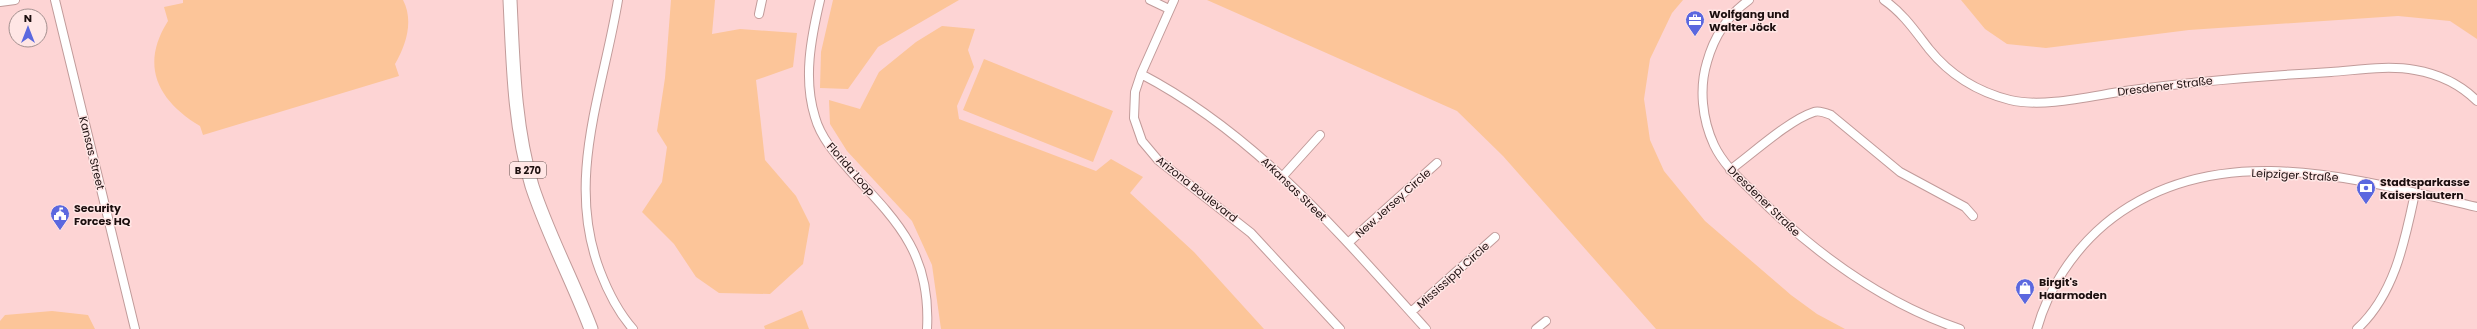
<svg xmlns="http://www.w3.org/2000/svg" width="2477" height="329" viewBox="0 0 2477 329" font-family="Poppins,sans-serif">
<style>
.green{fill:#fcc599}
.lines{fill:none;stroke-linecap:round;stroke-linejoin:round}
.street-casing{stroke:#c19b9a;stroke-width:10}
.primary-casing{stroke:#c19b9a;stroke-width:15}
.street{stroke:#fff;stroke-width:8}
.primary{stroke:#fff;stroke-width:13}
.labels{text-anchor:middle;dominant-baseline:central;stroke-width:3;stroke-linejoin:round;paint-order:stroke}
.shield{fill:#ffe6e5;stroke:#60504f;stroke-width:1}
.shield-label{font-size:10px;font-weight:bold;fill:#1c0f0f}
.poi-label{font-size:11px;font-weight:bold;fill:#1c0f0f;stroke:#ffe6e5;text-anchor:start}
.street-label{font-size:11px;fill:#1c0f0f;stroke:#ffe6e5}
</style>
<rect width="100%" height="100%" fill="#fdd4d4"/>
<path class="green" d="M183 0H403C414 21 406 45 395 64L399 76 203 135 200 126C157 100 140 65 168 21L164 7 183 3Z
M671 0H715L712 34 740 29 797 33 793 67 756 80 765 160 796 196 810 224 803 264 770 294 719 293 696 277 674 244 642 212 662 182 667 147 657 131 665 78Z
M833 0H959L878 47 848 89 820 88 821 52Z
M1207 0H1683L1672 13 1650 59 1644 99 1650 140 1664 171 1705 221 1791 295 1817 314 1845 329H1656L1503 156 1457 111Z
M1961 0H2477V39L2450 21 2398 16 2189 30 2046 48 2007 44 1985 29Z
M942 26 975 29 968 50 974 67 957 106 959 119 1096 171 1111 159 1143 177 1130 193 1194 252 1264 329H941L932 265 912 221 847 151 830 124 829 100 860 109 879 72 916 42Z
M984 59 1113 111 1093 162 963 110Z
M802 310 809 329H765L764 326Z
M52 311 88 315 95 329H0V321L5 315Z"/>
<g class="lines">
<defs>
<path id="street" d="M55 0 135 329
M618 0C603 91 565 180 600 271 608 292 618 312 633 329
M820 0C811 38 803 79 815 117 821 139 838 157 853 174 900 224 931 256 927 329
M1150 0 1169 9
M1174 0 1141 74 1135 92 1134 118 1142 141 1158 160 1251 233 1340 329
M1749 0C1728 15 1714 37 1707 62 1699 88 1702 119 1714 145 1724 166 1742 181 1758 197 1816 254 1883 303 1960 329
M1884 0C1903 13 1915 31 1929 49 1950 75 1978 92 2010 100 2044 108 2091 96 2125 91 2194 81 2262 76 2331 72 2358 70 2388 65 2415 70 2438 74 2460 84 2477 101
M0 2 15 0
M759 14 762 0
M1141 74C1256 134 1340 234 1426 329
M1730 170C1752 154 1789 120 1814 112 1819 110 1826 113 1831 115L1900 172 1965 207 1973 216
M1283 176 1320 135
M1348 243 1437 163
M1411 312 1495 237
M1536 329 1546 321
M2037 329C2048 289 2073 251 2105 224 2213 135 2356 179 2477 207
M2357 329C2395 294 2405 240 2415 193"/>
<path id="primary" d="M510 0C513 62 514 126 532 186 548 235 573 281 591 329"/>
</defs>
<use href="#street" class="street-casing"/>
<use href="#primary" class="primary-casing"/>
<use href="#street" class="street"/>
<use href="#primary" class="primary"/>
</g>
<defs>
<symbol id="office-pin" viewBox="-11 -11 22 30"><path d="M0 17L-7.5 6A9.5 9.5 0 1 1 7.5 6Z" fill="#5b68df" stroke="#ffe6e5"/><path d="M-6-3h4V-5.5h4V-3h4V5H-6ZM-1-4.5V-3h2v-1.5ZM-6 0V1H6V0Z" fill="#fff"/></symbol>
<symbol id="bank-pin" viewBox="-11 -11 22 30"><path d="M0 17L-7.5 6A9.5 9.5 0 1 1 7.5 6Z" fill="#5b68df" stroke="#ffe6e5"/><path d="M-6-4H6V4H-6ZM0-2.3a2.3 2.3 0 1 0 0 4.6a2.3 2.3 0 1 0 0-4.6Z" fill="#fff"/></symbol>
<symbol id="civic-pin" viewBox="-11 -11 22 30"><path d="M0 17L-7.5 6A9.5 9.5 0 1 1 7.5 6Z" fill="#5b68df" stroke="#ffe6e5"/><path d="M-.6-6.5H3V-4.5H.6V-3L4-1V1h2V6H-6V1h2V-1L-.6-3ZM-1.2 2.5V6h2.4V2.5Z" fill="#fff"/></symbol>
<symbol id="shop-pin" viewBox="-11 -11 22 30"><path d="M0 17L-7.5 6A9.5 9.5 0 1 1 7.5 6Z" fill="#5b68df" stroke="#ffe6e5"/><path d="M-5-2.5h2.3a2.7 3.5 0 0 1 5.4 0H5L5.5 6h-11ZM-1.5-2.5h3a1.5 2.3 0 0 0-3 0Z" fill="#fff"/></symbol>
</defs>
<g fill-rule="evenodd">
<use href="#office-pin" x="1684" y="9" width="22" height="30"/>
<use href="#bank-pin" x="2355" y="177" width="22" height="30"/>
<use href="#civic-pin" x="49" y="203" width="22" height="30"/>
<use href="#shop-pin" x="2014" y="277" width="22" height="30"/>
</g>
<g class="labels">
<rect class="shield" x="510" y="162" width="36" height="16" rx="3"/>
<g class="shield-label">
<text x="528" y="170">B 270</text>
</g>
<g class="poi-label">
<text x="1709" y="14">Wolfgang und<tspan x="1709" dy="13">Walter Jöck</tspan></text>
<text x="2380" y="182">Stadtsparkasse<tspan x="2380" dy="13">Kaiserslautern</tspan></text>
<text x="74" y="208">Security<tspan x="74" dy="13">Forces HQ</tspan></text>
<text x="2039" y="282">Birgit's<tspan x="2039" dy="13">Haarmoden</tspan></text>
</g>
<g class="street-label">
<text transform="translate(2165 86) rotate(-7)">Dresdener Straße</text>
<text transform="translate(92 153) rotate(76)">Kansas Street</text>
<text transform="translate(851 169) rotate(49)">Florida Loop</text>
<text transform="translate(2295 175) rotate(3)">Leipziger Straße</text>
<text transform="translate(1197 189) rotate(38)">Arizona Boulevard</text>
<text transform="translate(1294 189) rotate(44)">Arkansas Street</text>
<text transform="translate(1764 201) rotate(44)">Dresdener Straße</text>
<text transform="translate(1393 203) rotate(-42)">New Jersey Circle</text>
<text transform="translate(1453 275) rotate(-42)">Mississippi Circle</text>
</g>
</g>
<g transform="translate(28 28)"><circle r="19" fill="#ffe6e5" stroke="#a4908f"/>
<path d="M0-3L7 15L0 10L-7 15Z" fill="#5b68df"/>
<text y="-6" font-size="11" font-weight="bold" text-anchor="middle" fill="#1c0f0f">N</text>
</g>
</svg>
